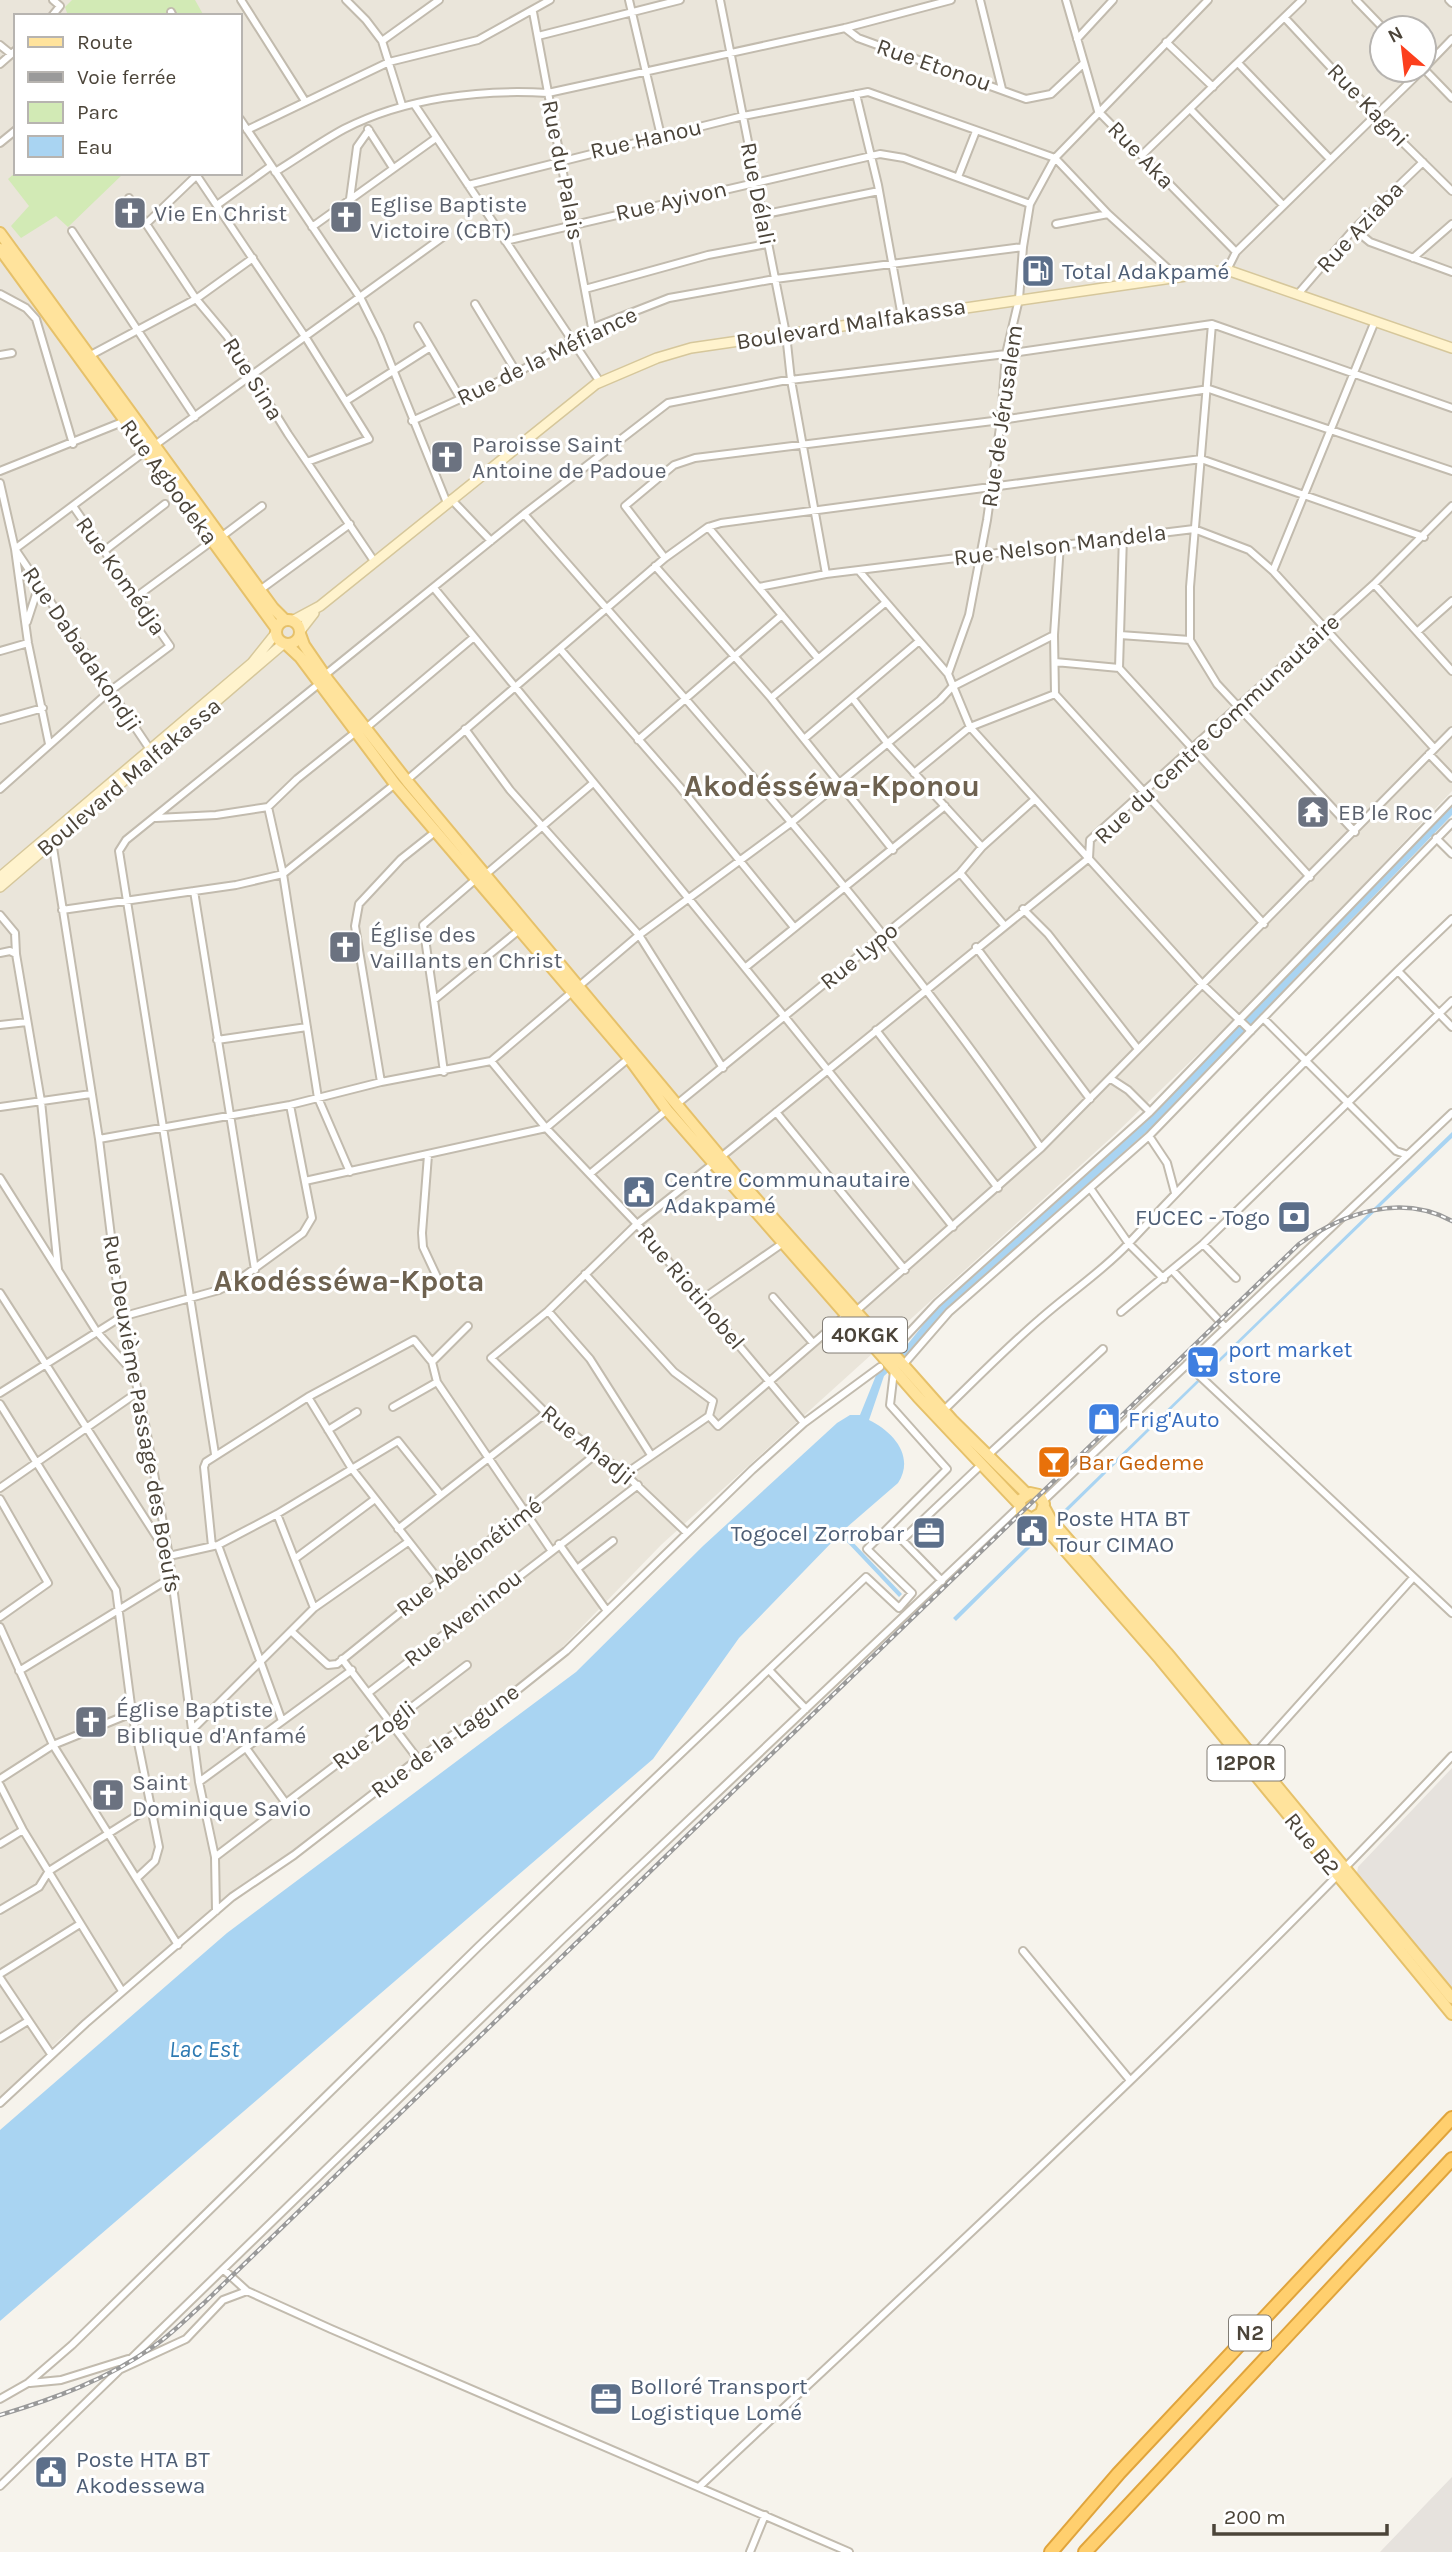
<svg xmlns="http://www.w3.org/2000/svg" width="1452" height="2552" viewBox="0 0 1452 2552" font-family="Karla,sans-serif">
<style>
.residential{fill:#eae5da;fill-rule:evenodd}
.industrial{fill:#e6e2dd}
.green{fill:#d2eab5}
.water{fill:#a9d4f2}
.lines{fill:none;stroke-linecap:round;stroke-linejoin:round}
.street-casing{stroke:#c2bbae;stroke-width:10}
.secondary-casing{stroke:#d6c79b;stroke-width:12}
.primary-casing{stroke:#e6c16a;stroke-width:14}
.highway-casing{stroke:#e0a43c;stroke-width:16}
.street{stroke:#fff;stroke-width:6}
.secondary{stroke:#fff3cd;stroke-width:9}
.primary{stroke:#ffe39c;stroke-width:10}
.highway{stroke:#ffcf6e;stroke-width:12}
.rail-casing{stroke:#9a9a9a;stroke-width:4.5}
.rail{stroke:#fff;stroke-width:2;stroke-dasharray:5;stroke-linecap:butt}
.labels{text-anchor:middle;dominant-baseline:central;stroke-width:6;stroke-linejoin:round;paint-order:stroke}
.shield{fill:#fff;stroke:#817c74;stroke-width:2}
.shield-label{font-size:21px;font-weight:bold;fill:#4b4439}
.street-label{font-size:23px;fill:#4b4439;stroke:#fff}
.worship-label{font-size:23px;fill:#5b616d;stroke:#fff;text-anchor:start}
.service-label{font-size:23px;fill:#4e5e75;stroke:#fff;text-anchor:start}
.shop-label{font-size:23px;fill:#366cbe;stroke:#fff;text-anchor:start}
.food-label{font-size:23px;fill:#c56008;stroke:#fff;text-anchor:start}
.water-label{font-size:24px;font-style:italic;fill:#2e7ab2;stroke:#fff}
.district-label{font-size:30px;font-weight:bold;fill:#6e6250;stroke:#fff}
</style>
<rect width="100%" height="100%" fill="#f6f3ec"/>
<path class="residential" d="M0 0H1452V791L1250 1004 1113 1136 661 1545 542 1668 328 1827 207 1912 190 1933 60 2039 0 2099ZM16 16H240V173H16ZM1382 28H1424V70H1382Z"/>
<path class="industrial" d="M1452 1768V1989L1357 1873 1358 1867Z
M1452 2477V2552H1380L1426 2504Z"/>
<path class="green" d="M72 0H195L204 16H68L65 7Z
M16 172V173H124L68 227 56 216 21 238 11 226 29 206 8 179Z"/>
<path class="water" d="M1452 803V815L1153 1126 945 1311 907 1355 884 1376 869 1420C894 1432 915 1457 898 1483L846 1528 848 1537 902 1594 899 1597 845 1540 836 1538 739 1638 653 1759 0 2321V2130L227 1933 576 1672 703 1546 837 1423 850 1415H860L877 1373 903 1350 939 1305 1149 1118Z
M1452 1132V1138C1285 1297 1120 1459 956 1621L953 1618Z"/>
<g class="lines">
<defs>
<path id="street" d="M241 0 305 101
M346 0 366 20 382 41 402 105
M629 0 661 136
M720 0 786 334 791 380 826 574
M980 0 1002 89
M1066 0 1098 111 1236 252
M1356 0 1383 28
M1449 0 1452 3
M171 12 173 16
M533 12 592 328
M52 16 60 6 53 0
M1285 18 1376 116 1452 191
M845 28 858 38 1026 99 1051 94 1084 63
M538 36 680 0
M1077 39 1113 0
M382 41 439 0
M1166 42 1213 87
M0 45 11 54
M1238 63 1330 159
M0 64 16 50
M1424 68 1452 39
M1424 69 1452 98
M856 94 878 185 902 317
M414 104 600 382
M1191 110 1283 205
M240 119 361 299 380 337 447 503
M368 129 393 168
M247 130 389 62 478 40 550 0
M0 143 16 130
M1142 155 1302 0
M275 172C298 158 320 142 344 129 404 98 481 89 548 93L845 28 951 0
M195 173 306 338 369 439 307 462
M958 177 976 131
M468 185 743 116 868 92 1055 158 1108 214 1176 276
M129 198 196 299 227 336 288 434 374 561
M350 199 357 147 369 130
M217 205 271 166
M761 215 879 191
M147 223 196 176
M1056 224 1108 214
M312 227 436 138
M1354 229 1370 242 1452 272
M72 231 195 417
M505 241 880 154 904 158 1030 204
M1413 258 1452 224
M1227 270 1236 252 1422 70
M585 289 708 255 767 244
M0 294 26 308 36 319 73 444
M1298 294 1354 229 1423 162
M475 304 517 373
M1212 324 1190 587V640L1217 684 1355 832
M418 326 461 399
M0 355 12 353
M89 356 196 299 253 258
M346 401 429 348
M412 421 517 373 592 328 669 298 775 279 1023 247
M155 445 447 234
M0 471 125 421
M0 483 15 549 28 643 49 744
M451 499 491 541
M524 514C703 719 887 922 1041 1148
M708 527 817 657
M1123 536 1119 668 1310 877
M221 537 262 506
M1060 544 1054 635 1055 694 1264 924
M15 549 149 748
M15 549 147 450
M104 551 165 504
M665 558 625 506 674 465 695 458 1001 420 1209 389 1452 471
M655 566 771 698 893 850
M1273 571 1375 321
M860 572 948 674 970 727 1203 985 1251 1031
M1374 584 1452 671
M759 587 826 574 1194 529 1249 550 1273 571 1434 748
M434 588C608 800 783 1012 953 1227
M260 590 350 524
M136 597 212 541
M27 622 39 585
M1417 632 1452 601
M1120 635 1190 640
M560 649 679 786 793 926
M0 651 28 643
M1055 662 1119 668
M948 674 969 615 987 520 1001 420 1006 354 1019 299 1023 247 1030 204 1055 158 1208 0
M325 675 524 514 668 403 782 381 1006 354 1212 324 1452 408
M771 698 885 603
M853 699 888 744 982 847
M0 720 43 708
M366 728 474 637
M465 729 510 790 639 935 723 1068
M804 739 918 642
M638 740 782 615
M1429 754 1452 778
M914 773 970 727 1055 694
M407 780 665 558 708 527 721 523 1201 459 1424 537
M0 789 110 691 170 646 73 506
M268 807 297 779 357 731
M156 818 216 815 268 807 283 874 318 1098 350 1172
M1436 838 1452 854
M52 841 99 1139 121 1317 144 1418 169 1556 199 1782 215 1857 216 1911
M960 873 1004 925
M485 875 592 784
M194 891 255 1270
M1023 909 1048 934 1138 1049
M62 910 236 885 283 874 395 784
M0 915 15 933 16 954
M976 947 1090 1099
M0 953 10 951 16 954 41 1101 58 1269
M746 967 945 806
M1398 971 1452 1027
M434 1000 423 925 476 879
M1263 1018 1396 1151 1408 1155
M0 1025 27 1022
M876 1030 998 1188
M217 1040 307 1027
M491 1061 546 1128 637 1224 804 1423
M444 1072 434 1000 518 931
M1111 1079 1128 1090 1150 1112
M381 1082 355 926 359 904 401 859 435 832
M677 1104 960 873 982 847 1034 800
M0 1107 91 1094
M776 1112 905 1270
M1149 1136 1167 1163 1175 1193
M99 1139 290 1105 381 1082 491 1061 639 935 792 822 940 700 952 687 1054 635
M428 1155 422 1233 423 1247 438 1279
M721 1157 1089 858 1090 840 1374 584 1452 506
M591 1173 667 1110
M0 1178 97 1332 131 1370
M305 1181 546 1128 629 1058
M1090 1188 1129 1244 1164 1279
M1203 1244 1236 1278
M1172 1270 1225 1327
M585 1274 674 1372 713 1401 709 1416 718 1426 846 1315
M0 1293 169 1556 218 1545 277 1514 398 1441 441 1495
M773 1297 813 1343
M701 1300 783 1243
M548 1311 590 1359 651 1455
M856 1311 1041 1148 1452 731
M1121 1312 1203 1244 1452 1001
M891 1352 937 1303 1150 1112 1452 800
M432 1362 468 1326
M1187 1364 1452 1613
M903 1365 949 1312 1149 1136 1452 823
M0 1393 121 1317 219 1290 236 1282 303 1233 312 1218 290 1105
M308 1397 352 1469 439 1580
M0 1404 116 1590 132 1713 159 1847 155 1861 138 1877
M393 1407 437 1382
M943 1411C975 1380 1006 1348 1040 1319 1069 1293 1102 1272 1129 1243 1233 1132 1341 1024 1452 919
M328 1430 357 1412
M215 1454 119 851 126 840 320 683
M987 1456 1103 1349
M625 1474 709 1416
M0 1488 138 1392
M0 1499 48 1583 0 1617
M1043 1501 1452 1113
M277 1514 314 1608
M398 1529 546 1413
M686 1532 625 1474 546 1413 491 1358 548 1311 637 1224 714 1163
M559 1544 607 1611
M218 1545 282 1721
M212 1546 204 1467 206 1462 308 1397 414 1340 432 1362 437 1382 551 1550
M296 1558 375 1499
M577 1569 613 1541
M942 1581 902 1540 982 1464
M0 1627 53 1745 178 1945
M291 1631 328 1665 337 1664 596 1454
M342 1659 418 1759
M769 1670 806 1709
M19 1671 172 1577
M368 1693 638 1485
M192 1730 314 1608 408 1542
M246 1748 285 1802
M1253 1756 1412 1579
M0 1779 53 1745 132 1713
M199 1782 352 1670
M0 1785 23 1830 122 1991
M0 1844 23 1830
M215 1857 467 1665
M0 1910 39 1887 49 1871 152 1806
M1023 1951 1129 2079
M0 1974 80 1924
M0 1978 51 2054
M0 2038 28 2021
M0 2103 86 2023 232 1897 294 1855 418 1759 516 1691 566 1651 752 1470 804 1423 880 1367
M224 2270 247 2291 331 2329 849 2552
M121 2369 186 2339 223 2300 247 2291
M30 2383 61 2380 128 2359
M0 2399 28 2383 72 2345 479 1946 866 1577 899 1608 912 1593 867 1549 947 1469 890 1405 894 1371
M0 2486 564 1938 1019 1507
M699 2487C954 2248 1213 2011 1452 1756
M750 2552 765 2515"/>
<path id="secondary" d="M292 621 320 606 596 384 657 358 691 348 1227 270 1452 348
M300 631 314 613
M0 877 252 663 276 633
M0 887 283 644"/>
<path id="primary" d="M0 233 273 608 285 620
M0 249 276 628
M276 632a12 12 0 1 1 24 0a12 12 0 1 1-24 0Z
M300 634 304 645 328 680 407 781 743 1184 952 1420 1027 1494
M286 644 300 657 395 784 629 1058 667 1110 918 1397 1019 1504
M1044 1507 1051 1520 1167 1653 1452 1998
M1033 1518 1041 1513 1044 1504 1039 1495 1030 1493 1020 1500 1021 1513 1043 1525 1160 1659 1452 2014"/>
<path id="highway" d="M1051 2552 1119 2473 1452 2118
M1085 2552 1452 2159"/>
</defs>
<use href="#street" class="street-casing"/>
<use href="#secondary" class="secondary-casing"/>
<use href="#primary" class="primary-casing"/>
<use href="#highway" class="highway-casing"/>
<use href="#street" class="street"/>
<use href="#secondary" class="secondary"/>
<use href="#primary" class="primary"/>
<use href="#highway" class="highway"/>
<defs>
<path id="rail" d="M0 2415C54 2399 108 2379 154 2346 172 2334 188 2317 204 2303L1299 1244C1344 1213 1400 1193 1452 1221"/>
</defs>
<use href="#rail" class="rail-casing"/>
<use href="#rail" class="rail"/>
</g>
<defs>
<symbol id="church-square" viewBox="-11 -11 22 22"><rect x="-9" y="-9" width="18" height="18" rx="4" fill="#6b7280" stroke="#fff"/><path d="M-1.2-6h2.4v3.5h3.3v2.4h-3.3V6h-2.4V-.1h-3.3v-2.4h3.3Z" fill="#fff"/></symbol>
<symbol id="fuel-square" viewBox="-11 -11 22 22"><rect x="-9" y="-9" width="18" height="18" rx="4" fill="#5c6f8a" stroke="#fff"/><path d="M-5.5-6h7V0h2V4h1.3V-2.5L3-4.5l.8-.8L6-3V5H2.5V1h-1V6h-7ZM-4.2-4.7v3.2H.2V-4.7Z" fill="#fff"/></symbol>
<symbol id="temple-square" viewBox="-11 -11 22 22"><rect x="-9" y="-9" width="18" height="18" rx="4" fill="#6b7280" stroke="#fff"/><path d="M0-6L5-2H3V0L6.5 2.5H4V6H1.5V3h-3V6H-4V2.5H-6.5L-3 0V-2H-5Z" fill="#fff"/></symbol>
<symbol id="civic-square" viewBox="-11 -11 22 22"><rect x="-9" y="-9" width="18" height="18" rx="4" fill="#5c6f8a" stroke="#fff"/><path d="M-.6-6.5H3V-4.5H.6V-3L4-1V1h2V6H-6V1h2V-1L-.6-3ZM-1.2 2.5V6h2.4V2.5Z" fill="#fff"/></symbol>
<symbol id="bank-square" viewBox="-11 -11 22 22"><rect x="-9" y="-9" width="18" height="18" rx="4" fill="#5c6f8a" stroke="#fff"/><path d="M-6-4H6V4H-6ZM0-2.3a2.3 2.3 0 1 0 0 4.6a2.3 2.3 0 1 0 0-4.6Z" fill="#fff"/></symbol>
<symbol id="supermarket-square" viewBox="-11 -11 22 22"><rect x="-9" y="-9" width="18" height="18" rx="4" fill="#3f7fe0" stroke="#fff"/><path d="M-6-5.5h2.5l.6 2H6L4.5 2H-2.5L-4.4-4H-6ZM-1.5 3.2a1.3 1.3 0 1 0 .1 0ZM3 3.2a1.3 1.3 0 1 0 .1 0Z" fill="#fff"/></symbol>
<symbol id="shop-square" viewBox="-11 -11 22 22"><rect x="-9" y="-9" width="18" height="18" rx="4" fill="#3f7fe0" stroke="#fff"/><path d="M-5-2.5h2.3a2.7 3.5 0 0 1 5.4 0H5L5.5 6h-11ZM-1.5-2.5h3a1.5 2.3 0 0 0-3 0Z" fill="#fff"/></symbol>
<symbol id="bar-square" viewBox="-11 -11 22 22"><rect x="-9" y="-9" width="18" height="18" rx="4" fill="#e8710a" stroke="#fff"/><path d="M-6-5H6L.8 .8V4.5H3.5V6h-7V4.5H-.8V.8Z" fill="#fff"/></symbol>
<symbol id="office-square" viewBox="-11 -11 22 22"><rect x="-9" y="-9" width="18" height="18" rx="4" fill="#5c6f8a" stroke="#fff"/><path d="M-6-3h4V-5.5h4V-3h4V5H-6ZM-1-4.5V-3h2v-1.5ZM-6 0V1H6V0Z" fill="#fff"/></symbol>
</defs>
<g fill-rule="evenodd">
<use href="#church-square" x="111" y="194" width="38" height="38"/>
<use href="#church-square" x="327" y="198" width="38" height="38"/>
<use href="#fuel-square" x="1019" y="252" width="38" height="38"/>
<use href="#church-square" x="428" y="438" width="38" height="38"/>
<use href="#temple-square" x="1294" y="793" width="38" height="38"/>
<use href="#church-square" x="326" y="928" width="38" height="38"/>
<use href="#civic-square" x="620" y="1173" width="38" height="38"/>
<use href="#bank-square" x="1275" y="1198" width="38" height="38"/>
<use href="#supermarket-square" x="1184" y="1343" width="38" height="38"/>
<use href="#shop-square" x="1085" y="1400" width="38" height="38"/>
<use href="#bar-square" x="1035" y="1443" width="38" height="38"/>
<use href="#civic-square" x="1013" y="1512" width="38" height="38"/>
<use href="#office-square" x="910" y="1514" width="38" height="38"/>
<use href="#church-square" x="72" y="1703" width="38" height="38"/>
<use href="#church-square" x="89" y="1776" width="38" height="38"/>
<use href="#office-square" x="587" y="2380" width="38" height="38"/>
<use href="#civic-square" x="32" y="2453" width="38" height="38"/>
</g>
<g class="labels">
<g class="shield">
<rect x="823" y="1317.5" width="84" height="35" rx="5"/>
<rect x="1207.5" y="1745.5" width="77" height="35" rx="5"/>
<rect x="1229" y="2315.5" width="42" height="35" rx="5"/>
</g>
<g class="shield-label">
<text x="865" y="1335">40KGK</text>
<text x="1246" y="1763">12POR</text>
<text x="1250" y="2333">N2</text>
</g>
<g class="street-label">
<text transform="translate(934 65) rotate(19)">Rue Etonou</text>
<text transform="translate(1368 105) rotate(46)">Rue Kagni</text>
<text transform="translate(646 139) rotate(-13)">Rue Hanou</text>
<text transform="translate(1141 155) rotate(46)">Rue Aka</text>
<text transform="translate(563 170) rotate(79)">Rue du Palais</text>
<text transform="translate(758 194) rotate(79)">Rue Délali</text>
<text transform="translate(671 201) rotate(-13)">Rue Ayivon</text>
<text transform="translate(1360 227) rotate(-47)">Rue Aziaba</text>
<text transform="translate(851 324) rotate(-9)">Boulevard Malfakassa</text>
<text transform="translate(547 356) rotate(-26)">Rue de la Méfiance</text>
<text transform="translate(253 379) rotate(58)">Rue Sina</text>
<text transform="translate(1002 416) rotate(-82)">Rue de Jérusalem</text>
<text transform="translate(169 482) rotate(54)">Rue Agbodeka</text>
<text transform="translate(1060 545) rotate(-7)">Rue Nelson Mandela</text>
<text transform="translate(121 576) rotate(55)">Rue Komédja</text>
<text transform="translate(82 649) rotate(56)">Rue Dabadakondji</text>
<text transform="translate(1217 729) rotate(-43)">Rue du Centre Communautaire</text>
<text transform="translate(129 777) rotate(-40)">Boulevard Malfakassa</text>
<text transform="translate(859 956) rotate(-39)">Rue Lypo</text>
<text transform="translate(691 1288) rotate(50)">Rue Riotinobel</text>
<text transform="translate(142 1414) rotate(80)">Rue Deuxième Passage des Boeufs</text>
<text transform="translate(588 1445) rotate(39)">Rue Ahadji</text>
<text transform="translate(469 1557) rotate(-38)">Rue Abélonétimé</text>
<text transform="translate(463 1618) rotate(-38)">Rue Aveninou</text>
<text transform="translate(374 1735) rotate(-37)">Rue Zogli</text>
<text transform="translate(445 1741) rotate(-36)">Rue de la Lagune</text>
<text transform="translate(1312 1844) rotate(51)">Rue B2</text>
</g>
<g class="worship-label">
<text x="370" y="204">Eglise Baptiste<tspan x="370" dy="26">Victoire (CBT)</tspan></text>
<text x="154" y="213">Vie En Christ</text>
<text x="472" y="444">Paroisse Saint<tspan x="472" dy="26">Antoine de Padoue</tspan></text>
<text x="1338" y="812">EB le Roc</text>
<text x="370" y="934">Église des<tspan x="370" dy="26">Vaillants en Christ</tspan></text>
<text x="116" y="1709">Église Baptiste<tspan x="116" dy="26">Biblique d'Anfamé</tspan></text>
<text x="132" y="1782">Saint<tspan x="132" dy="26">Dominique Savio</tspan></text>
</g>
<g class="service-label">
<text x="1062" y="271">Total Adakpamé</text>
<text x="664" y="1179">Centre Communautaire<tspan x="664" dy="26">Adakpamé</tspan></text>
<text x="1270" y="1217" text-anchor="end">FUCEC - Togo</text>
<text x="1056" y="1518">Poste HTA BT<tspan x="1056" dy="26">Tour CIMAO</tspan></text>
<text x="904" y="1533" text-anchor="end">Togocel Zorrobar</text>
<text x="630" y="2386">Bolloré Transport<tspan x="630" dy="26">Logistique Lomé</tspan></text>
<text x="76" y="2459">Poste HTA BT<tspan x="76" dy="26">Akodessewa</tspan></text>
</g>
<g class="shop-label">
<text x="1228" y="1349">port market<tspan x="1228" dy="26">store</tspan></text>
<text x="1128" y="1419">Frig'Auto</text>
</g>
<g class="food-label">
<text x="1078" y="1462">Bar Gedeme</text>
</g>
<g class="water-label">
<text x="204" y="2049">Lac Est</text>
</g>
<g class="district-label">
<text x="832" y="786">Akodésséwa-Kponou</text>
<text x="349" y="1281">Akodésséwa-Kpota</text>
</g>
</g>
<rect x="14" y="14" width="228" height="161" fill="#ffffff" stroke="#b7b4b0" stroke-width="2"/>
<rect x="28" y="37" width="35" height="10" fill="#ffe39c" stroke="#b7b4b0" stroke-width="2"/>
<text x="77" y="49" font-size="21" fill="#4b4439">Route</text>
<rect x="28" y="72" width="35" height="10" fill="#9a9a9a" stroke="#b7b4b0" stroke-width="2"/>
<text x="77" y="84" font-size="21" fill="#4b4439">Voie ferrée</text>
<rect x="28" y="102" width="35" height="21" fill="#d2eab5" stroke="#b7b4b0" stroke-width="2"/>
<text x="77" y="119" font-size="21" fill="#4b4439">Parc</text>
<rect x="28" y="136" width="35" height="21" fill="#a9d4f2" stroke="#b7b4b0" stroke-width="2"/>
<text x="77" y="154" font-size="21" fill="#4b4439">Eau</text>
<g transform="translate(1403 49) rotate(332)"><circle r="33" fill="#ffffff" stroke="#b7b4b0" stroke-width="2"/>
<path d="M0-5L12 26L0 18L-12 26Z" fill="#fc3f1d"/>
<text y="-10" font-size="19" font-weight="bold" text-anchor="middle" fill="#4b4439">N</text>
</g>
<path d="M1214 2524v10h173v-10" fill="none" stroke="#4b4439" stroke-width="3.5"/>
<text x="1224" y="2524" font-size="21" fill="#4b4439" stroke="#ffffff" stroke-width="5" paint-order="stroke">200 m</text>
</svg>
